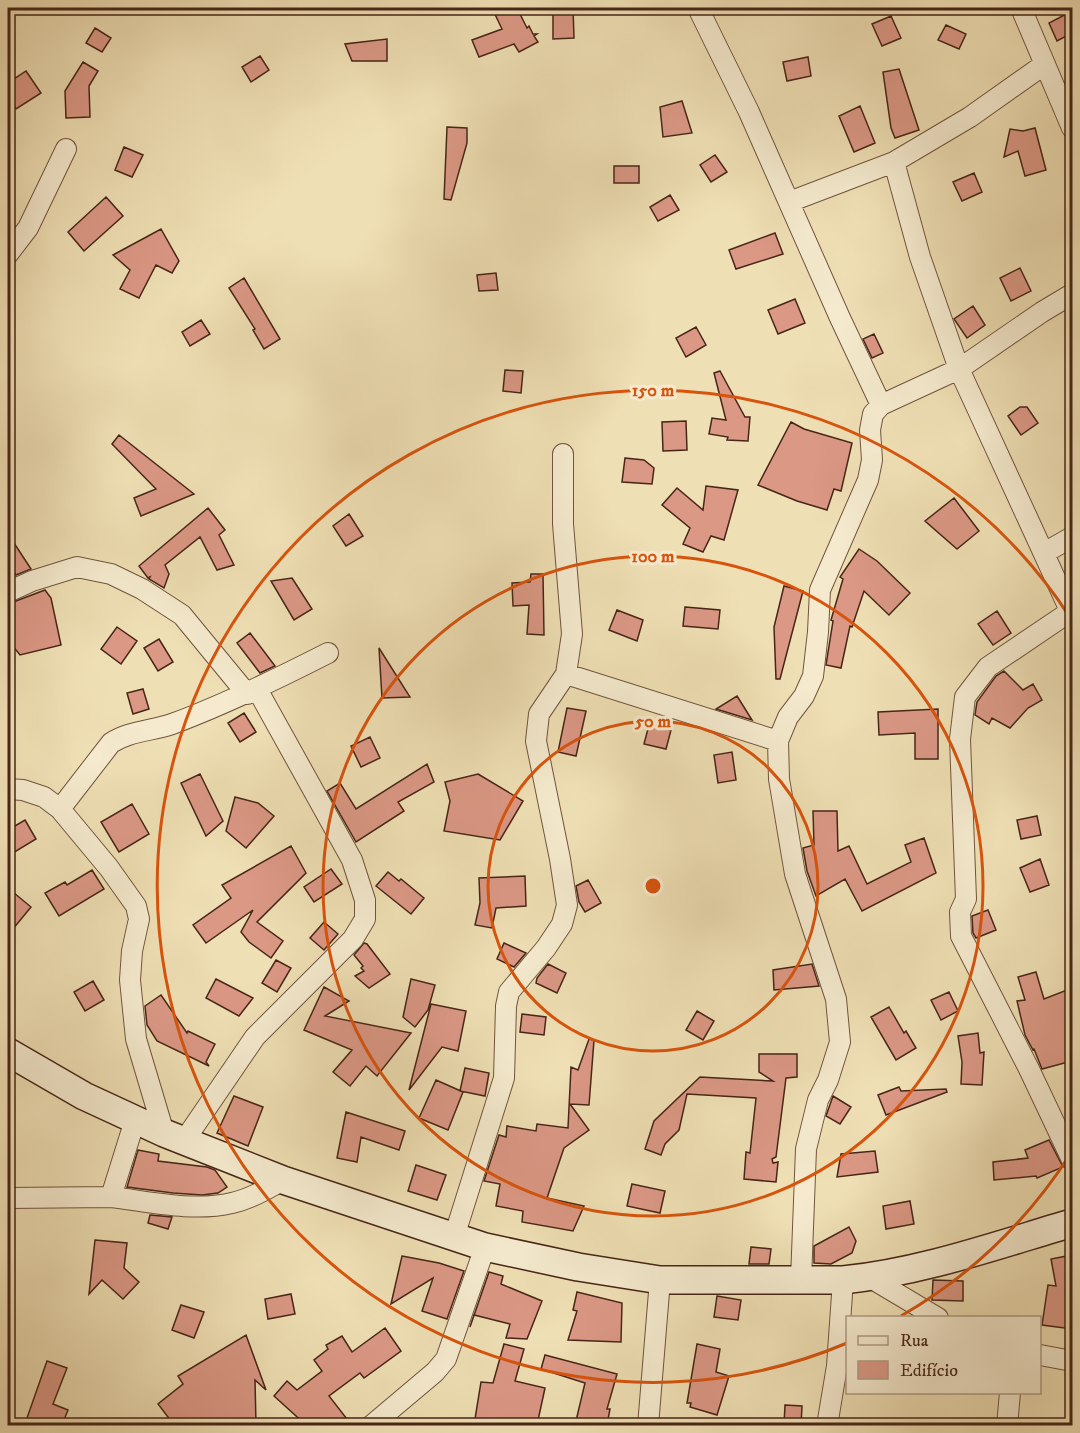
<svg xmlns="http://www.w3.org/2000/svg" width="1080" height="1433" viewBox="0 0 1080 1433" font-family="'IM FELL DW Pica',serif">
<style>
.building{fill:#db9885;stroke:#472517;stroke-width:1.5}
.lines{fill:none;stroke-linecap:round;stroke-linejoin:round}
.street-casing{stroke:#71543e;stroke-width:22}
.secondary-casing{stroke:#472517;stroke-width:30}
.street{stroke:#f5eace;stroke-width:20}
.secondary{stroke:#f5eace;stroke-width:27}
.ring{fill:none;stroke:#d8540d;stroke-width:3}
.centre{fill:#d8540d;stroke:#f5eace;stroke-width:3}
.ring-label{font-size:18px;text-anchor:middle;font-weight:bold;fill:#d8540d;stroke:#f5eace;stroke-width:6;stroke-linejoin:round;paint-order:stroke}
</style>
<rect width="100%" height="100%" fill="#efdfb4"/>
<filter id="stains"><feTurbulence type="fractalNoise" baseFrequency=".00333" numOctaves="4"/><feColorMatrix values="0 0 0 0 .2 0 0 0 0 .09 0 0 0 0 .02 0 0 0 .5 -.17"/></filter>
<radialGradient id="worn" r=".72"><stop offset=".6" stop-color="#630" stop-opacity="0"/><stop offset="1" stop-color="#630" stop-opacity=".3"/></radialGradient>
<path class="building" d="M492 8H517L527 28 529 26 533 34H537L534 36 538 42 519 52 514 44 479 57 472 40 502 29Z
M553 8H573L574 38 553 39Z
M1072 11V33L1057 41 1049 23Z
M891 16 901 38 882 46 872 24Z
M946 25 966 34 959 49 938 40Z
M95 28 111 38 102 52 86 43Z
M387 39V61H352L345 44Z
M260 56 269 70 251 82 242 67Z
M808 57 811 76 787 81 783 62Z
M83 62 98 71 89 86 90 117 66 118 65 91Z
M899 69 919 130 895 138 891 128 883 72Z
M26 71 41 93 16 109 8 97V83Z
M682 101 692 133 663 137 660 107Z
M860 106 875 143 854 152 839 116Z
M447 127 467 128V143L451 200 444 199Z
M1035 128 1046 170 1025 176 1018 151 1004 157 1010 129 1023 131Z
M124 147 143 155 132 177 115 170Z
M715 155 727 172 711 182 700 165Z
M614 166H639V183H614Z
M974 173 982 192 962 201 953 182Z
M670 195 679 210 658 221 650 207Z
M106 197 123 216 84 251 68 232Z
M161 229 179 261 172 273 156 265 139 298 120 289 130 270 113 255Z
M775 233 783 254 736 269 729 250Z
M1020 268 1031 291 1011 301 1000 278Z
M496 273 498 290 479 291 477 275Z
M244 278 280 339 264 349 253 330 255 329 229 288Z
M795 299 805 323 778 334 768 310Z
M973 306 985 325 967 338 954 319Z
M201 320 210 334 190 346 182 332Z
M696 327 706 345 686 357 676 338Z
M874 334 883 353 872 358 863 339Z
M505 370 523 371 521 393 503 391Z
M720 371 745 417H750L748 441 727 440 728 437 709 434 712 418 726 420 714 373Z
M1020 407H1027L1038 423 1021 435 1008 416Z
M686 421 687 450 663 451 662 422Z
M791 422 804 429 852 443 841 491 834 489 827 510 797 501 758 485Z
M119 435 194 494 141 516 134 498 156 489 112 444Z
M625 458 644 460 654 468 652 484 622 482Z
M706 486 738 490 724 540 711 536 703 552 683 544 690 528 662 505 677 488 703 510Z
M954 498 979 531 957 549 925 521Z
M208 508 225 530 219 535 234 565 217 570 200 537 165 565 169 574 164 588 149 579 150 577 148 578 139 566Z
M349 514 363 536 346 546 333 526Z
M14 543 31 569 16 575 8 560V548Z
M859 549 877 561 910 593 889 615 864 591 852 627 850 626 841 668 826 665 833 621 831 620 843 579 840 577Z
M531 574H543L544 635 527 634 529 605 513 606 512 583 530 582Z
M292 578 312 609 294 620 271 581Z
M784 586 803 591 780 679H776L774 627Z
M45 590 51 598 61 645 20 655 8 640V604Z
M685 607 720 610 718 629 683 626Z
M617 610 643 620 637 641 609 630Z
M997 611 1011 633 993 645 978 624Z
M117 627 137 641 121 664 101 649Z
M250 633 275 666 260 673 237 643Z
M159 639 173 662 158 671 144 648Z
M379 648 410 697 382 698Z
M1004 671 1023 690 1033 684 1042 700 1028 708 1010 728 992 718 989 724 975 715 977 702 996 676Z
M143 689 149 709 133 714 127 693Z
M737 696 752 720 716 709Z
M567 708 586 711 576 756 558 752Z
M938 709V759H915V733L879 735 878 712Z
M244 713 256 732 240 742 228 723Z
M649 725 671 730 666 749 644 744Z
M370 737 380 758 361 767 351 746Z
M732 752 736 780 718 783 714 755Z
M427 764 434 782 398 802 404 811 356 842 327 791 340 783 356 809Z
M200 774 223 821 206 836 181 783Z
M478 774 523 801 500 840 444 831 450 801 445 782Z
M235 797 258 803 274 816 246 848 226 831Z
M132 804 149 834 119 852 101 822Z
M813 811H837L838 851 849 846 867 884 911 862 905 845 924 838 936 873 862 911 845 879 816 896 807 871 803 848 814 845Z
M1037 816 1041 835 1021 839 1017 820Z
M25 820 36 839 8 856V830Z
M291 846 306 873 257 922 283 941 271 958 249 942 241 932 253 910 206 943 193 925 231 898 222 885Z
M1040 859 1049 885 1030 892 1020 868Z
M331 869 342 884 314 902 304 887Z
M92 870 104 889 59 916 45 893 65 882 67 885Z
M388 872 399 881 401 879 424 898 411 914 376 886Z
M525 876 526 906 496 908 492 928 475 925 480 903 479 878Z
M588 880 601 903 585 912 579 902 576 886Z
M8 888 31 907 8 935Z
M988 910 996 930 976 938 973 933 972 916Z
M324 922 338 934 324 950 310 938Z
M364 943 367 944 390 974 369 988 355 976 364 971 361 968 363 966 354 955Z
M504 943 526 953 514 967 497 959Z
M276 960 291 968 277 992 262 983Z
M548 964 566 973 557 993 536 983 537 978Z
M812 964 819 986 774 990 773 970Z
M1036 972 1044 999 1072 988V1061L1042 1069 1034 1049 1033 1050 1025 1035 1017 1001 1025 1000 1018 977Z
M216 979 253 998 239 1016 206 998Z
M411 979 435 985 428 1010 415 1027 403 1017Z
M93 981 104 1000 85 1011 74 992Z
M324 987 349 1001 325 1016 411 1033 377 1076 366 1066 350 1086 333 1072 352 1050 304 1030Z
M949 992 958 1011 941 1020 931 1000Z
M161 995 187 1033 188 1031 215 1044 206 1062 209 1066 157 1041 147 1025 145 1006Z
M431 1004 466 1011 458 1051 442 1047 409 1090Z
M889 1007 904 1033 906 1031 916 1048 896 1060 871 1017Z
M697 1011 714 1021 703 1040 686 1030Z
M522 1014 546 1017 544 1035 520 1032Z
M978 1033 980 1053 984 1052 982 1085 961 1084 962 1062 958 1036Z
M589 1039 594 1040 589 1105 570 1104 589 1130 564 1148 547 1198 584 1206 573 1231 522 1222 523 1211 496 1206 500 1184 484 1181 499 1135 506 1137 507 1126 536 1131 537 1124 568 1128 571 1067 578 1070Z
M759 1054H797V1077L786 1078 776 1157 772 1159 773 1163 778 1162 776 1182 744 1179 746 1152 750 1153 756 1098 687 1094 679 1130 665 1144 661 1155 645 1149 654 1121 700 1077 773 1081 759 1072Z
M465 1068 489 1073 485 1096 460 1091Z
M436 1080 463 1092 448 1130 419 1118Z
M899 1087 901 1091 946 1089 947 1092 886 1115 878 1095Z
M234 1096 263 1107 248 1146 217 1133Z
M833 1096 851 1107 840 1124 826 1116Z
M346 1112 405 1131 399 1150 361 1137 357 1162 337 1158Z
M1049 1140 1063 1167 1037 1178 1036 1176 994 1180 993 1162 1028 1158 1025 1150Z
M138 1150 159 1154 158 1161 207 1167 215 1170 227 1187 218 1193 202 1195 173 1193 127 1187Z
M875 1151 878 1172 837 1177 841 1154Z
M416 1165 446 1175 437 1200 408 1191Z
M632 1184 665 1191 660 1213 627 1206Z
M910 1201 914 1224 886 1229 883 1206Z
M150 1215 172 1217 168 1229 148 1223Z
M849 1227 856 1241 852 1253 831 1264 814 1263V1246Z
M95 1240 127 1243 124 1268 139 1282 123 1299 102 1280 89 1294Z
M751 1247 771 1249 769 1264H749Z
M402 1256 439 1263 464 1271 447 1319 422 1311 433 1278 391 1304Z
M1067 1256 1070 1273 1067 1293 1072 1294V1329L1042 1325 1048 1285 1056 1286 1051 1259Z
M489 1272 503 1276 501 1284 542 1301 527 1339 506 1338 510 1324 474 1315 470 1327Z
M933 1280 963 1281V1301L932 1300Z
M577 1292 622 1303 621 1342 568 1340 577 1311 573 1310Z
M291 1294 295 1314 268 1319 265 1299Z
M717 1296 741 1300 738 1320 714 1317Z
M181 1305 204 1312 194 1338 172 1330Z
M385 1328 401 1351 364 1378 360 1373 329 1396 347 1419 338 1425H306L274 1396 287 1381 297 1390 322 1371 314 1360 328 1349 326 1345 342 1336 352 1352Z
M246 1335 266 1390 255 1380 256 1425H174L158 1404 183 1384 178 1376Z
M504 1344 524 1349 515 1381 545 1388 537 1425H474L481 1382 493 1383Z
M697 1344 720 1349 716 1372 729 1376 717 1415 690 1407 691 1403H687Z
M545 1355 617 1374 607 1409H610L607 1425H575L585 1383 541 1369Z
M47 1361 67 1368 53 1404 68 1410 62 1425H49L27 1418Z
M785 1405 802 1406 801 1425H784Z"/>
<g class="lines">
<defs>
<path id="street" d="M698 8 749 112 840 318 881 405
M1021 8 1072 128
M894 162 920 257 959 369 1072 615
M789 202 894 162 970 117 1045 64
M8 254 28 228 66 149
M1044 553 1072 537
M8 592 32 581 77 567 111 574 142 589 182 615 247 694
M1071 611 988 667 965 697 960 739 966 899 960 912 961 936 1029 1069 1072 1160
M566 674 778 741
M8 789 23 790 44 797 60 809 109 868 136 906 139 919 132 951 130 980 136 1039 164 1133
M60 809 111 743C129 731 152 731 172 724 226 704 277 679 328 653
M184 1141 255 1037 353 939 365 919V900L352 860 257 689
M111 1197C151 1202 193 1212 232 1203 250 1199 267 1189 283 1180
M8 1198 111 1197 135 1120
M454 1237 504 1078 506 1006 509 992 546 948 562 924 567 905 560 859 536 741 539 714 566 674 572 634 563 524V454
M869 1277 938 1318
M801 1280 806 1149 818 1100 828 1080 840 1042 836 999 795 874 779 779 778 741 788 717 804 696 813 676 818 632 820 590 868 480 872 460 870 430 873 414 881 405 959 369 1042 312 1072 294
M1040 1355 1072 1361
M371 1426 435 1372 446 1359 485 1247
M648 1426 660 1280
M827 1426 837 1366 843 1280
M1007 1426 1010 1392"/>
<path id="secondary" d="M8 1052 84 1096 164 1133 283 1180 485 1247 578 1267 660 1280H843C922 1272 997 1245 1072 1223"/>
</defs>
<use href="#street" class="street-casing"/>
<use href="#secondary" class="secondary-casing"/>
<use href="#street" class="street"/>
<use href="#secondary" class="secondary"/>
</g>
<g class="ring">
<circle cx="653" cy="886" r="165"/>
<circle cx="653" cy="886" r="330"/>
<path d="M1071 1153A496 496 0 0 1 901 1316M847 1343A496 496 0 1 1 1071 619"/>
</g>
<circle cx="653" cy="886" r="9" class="centre"/>
<g class="ring-label">
<text x="653" y="396">150 m</text>
<text x="653" y="562">100 m</text>
<text x="653" y="727">50 m</text>
</g>
<rect width="1080" height="1433" fill="none" stroke="#efdfb4" stroke-width="30"/>
<rect x="9" y="9" width="1062" height="1415" fill="none" stroke="#472517" stroke-width="3"/>
<rect x="15" y="15" width="1050" height="1403" fill="none" stroke="#472517" stroke-width="1.5"/>
<rect x="846" y="1316" width="195" height="78" fill="#f5eace" stroke="#af9b85" stroke-width="1.5"/>
<rect x="858" y="1336" width="30" height="9" fill="#f5eace" stroke="#af9b85" stroke-width="1.5"/>
<text x="900" y="1346" font-size="18" fill="#472517">Rua</text>
<rect x="858" y="1361" width="30" height="18" fill="#db9885" stroke="#af9b85" stroke-width="1.5"/>
<text x="900" y="1376" font-size="18" fill="#472517">Edifício</text>
<rect width="100%" height="100%" filter="url(#stains)"/>
<rect width="100%" height="100%" fill="url(#worn)"/>
</svg>
